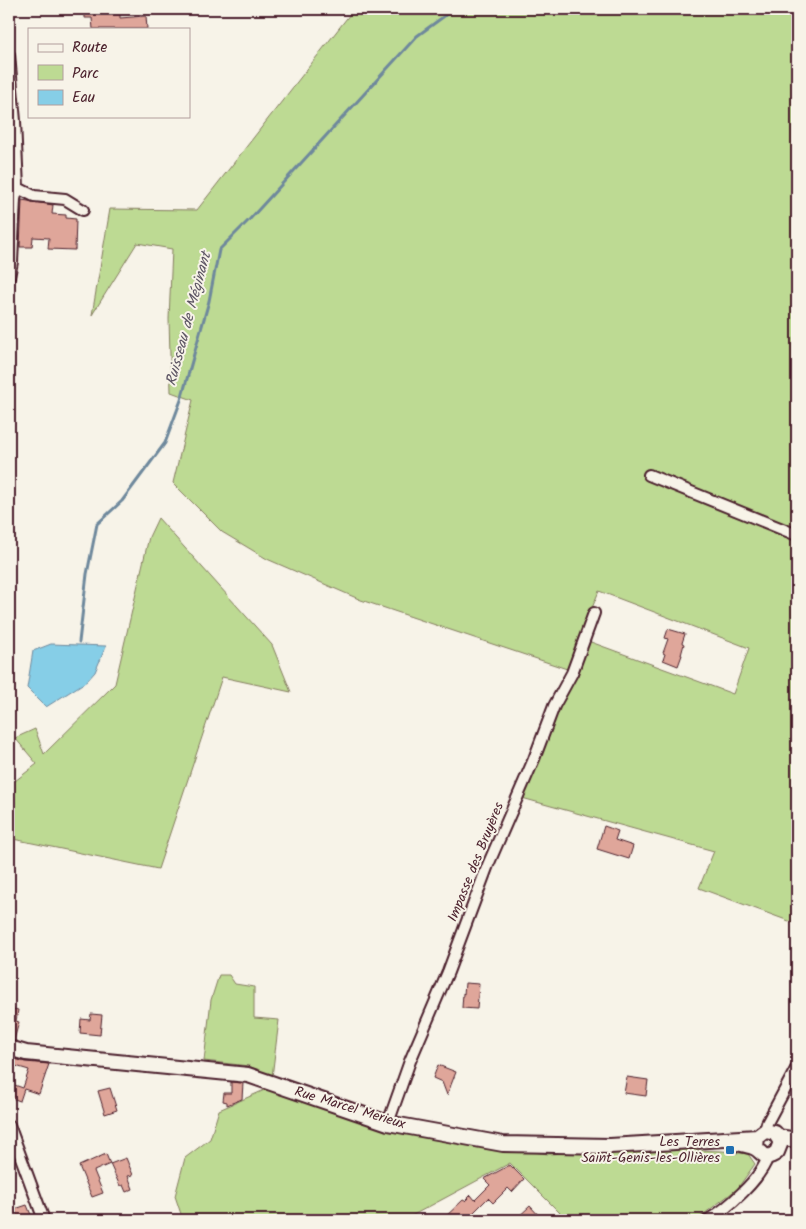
<svg xmlns="http://www.w3.org/2000/svg" width="806" height="1229" viewBox="0 0 806 1229" font-family="Kalam,sans-serif">
<style>
.green{fill:#bdda93;stroke:#847c5f}
.water{fill:#86cee7;stroke:#6e889c}
.lines{fill:none;stroke-linecap:round;stroke-linejoin:round}
.stream{stroke:#6e889c;stroke-width:3}
.building{fill:#dfa69a;stroke:#4a1f2b}
.minor-casing{stroke:#4a1f2b;stroke-width:14}
.major-casing{stroke:#4a1f2b;stroke-width:18}
.minor{stroke:#f7f3e8;stroke-width:10}
.major{stroke:#f7f3e8;stroke-width:14}
.poi-dot{fill:#1f6fb2;stroke:#f7f3e8;stroke-width:2}
.labels{text-anchor:middle;dominant-baseline:central;stroke-width:4;stroke-linejoin:round;paint-order:stroke}
.street-label{font-size:14px;fill:#4a1f2b;stroke:#f7f3e8}
.poi-label{font-size:14px;fill:#4a1f2b;stroke:#f7f3e8;text-anchor:end}
.water-label{font-size:15px;font-style:italic;fill:#5c5463;stroke:#f7f3e8}
</style>
<rect width="100%" height="100%" fill="#f7f3e8"/>
<filter id="ink" filterUnits="userSpaceOnUse"><feTurbulence type="fractalNoise" baseFrequency=".02" numOctaves="2"/><feDisplacementMap in="SourceGraphic" scale="10" xChannelSelector="R" yChannelSelector="G"/><feConvolveMatrix kernelMatrix="1 2 1 2 8 2 1 2 1" color-interpolation-filters="sRGB"/></filter>
<g filter="url(#ink)">
<path class="green" d="M354 9H797V924L699 888 714 851 522 798 588 641 733 694 749 648 599 591 567 669 361 600 267 559 222 532 173 483 193 400 171 392 169 319 172 249 137 243 92 315 110 209 197 210Z
M158 518 272 645 291 692 222 677 158 869 13 839 9 831V804L15 803 9 789V769L15 781 37 764 15 738 35 729 44 754 115 684 149 537Z
M219 975H229L235 984 254 987V1018L279 1020 272 1077 249 1066 204 1061 211 1000Z
M269 1088 444 1140 548 1154 666 1149 722 1151 748 1154 755 1164 737 1189 696 1220H567L510 1163 404 1220H183L175 1196 185 1158 210 1139 219 1110Z"/>
<path class="water" d="M51 644 106 646 95 672 87 681 46 707 27 688 33 651Z"/>
<g class="lines">
<path class="stream" d="M79 642 87 574 97 524 122 501 165 443 181 400 209 301 219 250 250 219 417 36 454 9"/>
</g>
<path class="building" d="M85 9H120V18L146 16 147 29H93L92 18H85Z
M22 200 53 205 52 214 66 215V218L76 219 75 250 48 249 49 238 33 237 32 247H20Z
M668 629 685 634 682 643 684 644 681 655H682L678 666 663 660 665 654 663 653 668 639 665 638Z
M604 826 618 831 615 840 633 846 629 859 597 849Z
M465 983 479 984 477 1009 462 1008 463 993 464 994Z
M9 1008 18 1010 16 1021 19 1022 14 1040 9 1039Z
M91 1014 102 1015 100 1035 80 1033 81 1019 90 1020Z
M9 1057 25 1062 49 1064 39 1094 24 1089 20 1101 9 1097V1083L23 1088 29 1070 9 1064Z
M438 1065 456 1072 447 1095 442 1082 433 1078Z
M627 1077 648 1080 646 1096 624 1093Z
M231 1082 243 1083 242 1099 227 1105V1102L223 1101 224 1093H231Z
M110 1088 117 1110 105 1114 98 1091Z
M106 1154 110 1164 94 1171 103 1193 92 1197 79 1166Z
M126 1158 133 1175 128 1176 133 1189 126 1192 123 1185 120 1186 110 1164Z
M510 1165 524 1179 512 1192 508 1188 493 1203 488 1198 466 1220H442L463 1200 465 1201 471 1195 475 1200 490 1185 484 1179Z
M27 1205 33 1220H9V1211Z
M530 1206 543 1220H515Z"/>
<g class="lines">
<defs>
<path id="minor" d="M9 55 15 121 18 188 15 199 12 262 9 277
M18 188 34 196 65 199 83 210
M649 475 797 535
M388 1123 410 1061 448 972 488 865 534 759 554 706 572 673 594 613
M9 1125 44 1220
M765 1131 767 1123 797 1067
M708 1220C727 1209 762 1178 768 1156"/>
<path id="major" d="M9 1048 26 1053 248 1075 388 1123 503 1144 610 1146 757 1137
M778 1137 797 1140
M733 1142C740 1144 747 1145 753 1147 763 1150 763 1163 777 1152L781 1142 775 1133 765 1131 757 1137 756 1147"/>
</defs>
<use href="#minor" class="minor-casing"/>
<use href="#major" class="major-casing"/>
<use href="#minor" class="minor"/>
<use href="#major" class="major"/>
</g>
</g>
<rect class="poi-dot" x="725" y="1145" width="10" height="10" rx="2.5"/>
<g class="labels">
<g class="street-label">
<text transform="translate(476 862) rotate(-68)">Impasse des Bruyères</text>
<text transform="translate(350 1108) rotate(17)">Rue Marcel Merieux</text>
</g>
<g class="poi-label">
<text x="720" y="1142">Les Terres<tspan x="720" dy="16">Saint-Genis-les-Ollières</tspan></text>
</g>
<g class="water-label">
<text transform="translate(189 319) rotate(-75)">Ruisseau de Méginant</text>
</g>
</g>
<rect width="806" height="1229" fill="none" stroke="#f7f3e8" stroke-width="30"/>
<rect x="15" y="15" width="776" height="1199" fill="none" stroke="#4a1f2b" stroke-width="2" filter="url(#ink)"/>
<rect x="28" y="28" width="162" height="90" fill="#f7f3e8" stroke="#b29e9c"/>
<rect x="38" y="44" width="25" height="8" fill="#f7f3e8" stroke="#b29e9c"/>
<text x="72" y="52" font-size="15" fill="#4a1f2b">Route</text>
<rect x="38" y="65" width="25" height="15" fill="#bdda93" stroke="#b29e9c"/>
<text x="72" y="78" font-size="15" fill="#4a1f2b">Parc</text>
<rect x="38" y="90" width="25" height="15" fill="#86cee7" stroke="#b29e9c"/>
<text x="72" y="102" font-size="15" fill="#4a1f2b">Eau</text>
</svg>
